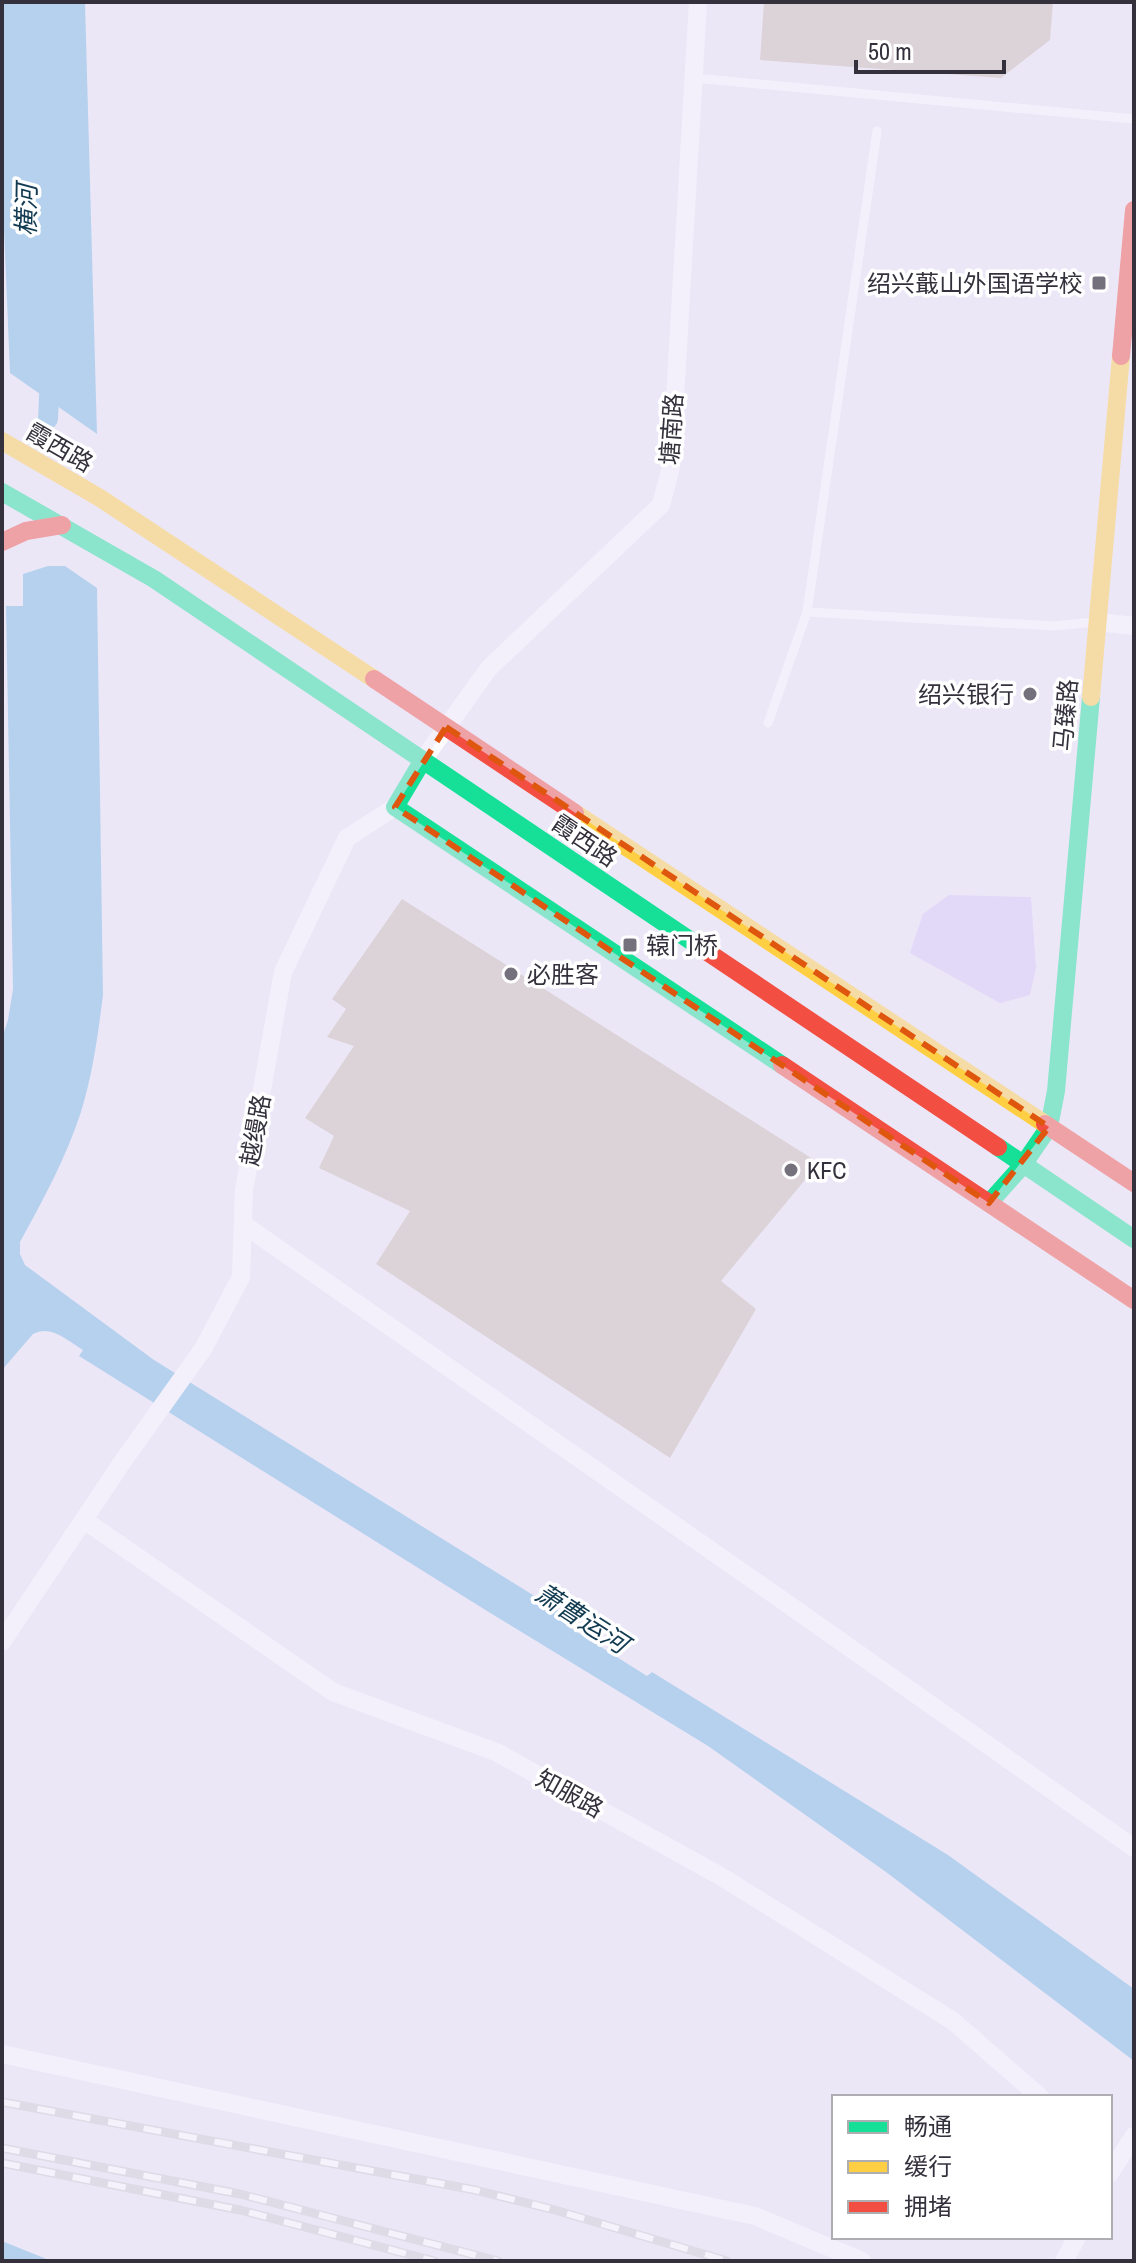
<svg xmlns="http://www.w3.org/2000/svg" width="1136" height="2263" viewBox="0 0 1136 2263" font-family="'Archivo Narrow','Noto Sans SC',sans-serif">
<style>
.green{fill:#d5c5f9}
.water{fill:#74b7e2}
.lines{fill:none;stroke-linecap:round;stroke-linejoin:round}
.canal{stroke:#74b7e2;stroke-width:20}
.building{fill:#c8bab2}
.lane{stroke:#fcfbfe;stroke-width:9}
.street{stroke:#fcfbfe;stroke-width:18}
.fast{stroke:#16e098;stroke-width:18}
.slow{stroke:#ffcf43;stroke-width:18}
.jam{stroke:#f24e42;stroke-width:18}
.rail-casing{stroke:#cdcbd0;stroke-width:9}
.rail{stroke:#fff;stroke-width:6;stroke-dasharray:18;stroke-linecap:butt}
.marked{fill:none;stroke:#df570e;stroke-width:6;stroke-dasharray:16 10;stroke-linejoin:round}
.poi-dot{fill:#74717d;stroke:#fff;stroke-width:3}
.labels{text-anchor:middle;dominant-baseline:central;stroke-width:7;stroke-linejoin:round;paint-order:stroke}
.poi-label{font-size:24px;fill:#34313c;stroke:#fff;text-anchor:start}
.street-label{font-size:24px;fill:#34313c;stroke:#fff}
.water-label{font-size:26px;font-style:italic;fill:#123b52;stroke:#fff}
</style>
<rect width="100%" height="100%" fill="#ece7f7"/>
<path class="green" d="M949 895 1031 897 1036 968 1030 995 1000 1003 910 953 923 914Z"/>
<path class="water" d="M2 2H85L97 434 10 373 2 180Z
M48 566H65L97 588 103 995C98 1034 93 1073 81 1112 66 1158 43 1200 20 1242V1254L25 1265 154 1360 570 1618 566 1625 647 1676 652 1672 948 1855 1134 1989V2061L886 1872 708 1746 487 1611 79 1356 83 1350C68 1341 51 1324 33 1334L2 1370V1038L8 1020 13 989 6 606H23V574Z
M2 2241 44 2258 49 2261H2Z"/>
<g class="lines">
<path class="canal" d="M48 419 50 375"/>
</g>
<path class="building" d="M764 2H1053L1050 40 1001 78 760 60Z
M402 899 819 1163 721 1281 756 1309 670 1458 376 1264 410 1211 319 1168 334 1136 305 1118 354 1046 327 1037 346 1009 332 999Z"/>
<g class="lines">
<path class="lane" d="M694 78 1134 119
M807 612 1054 626 1094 622
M768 723 807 612 877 131"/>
<path class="street" d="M1098 622 1134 626
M423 760 489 668 661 505 671 467 698 2
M243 1224 792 1607 1134 1848
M84 1520 333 1692 496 1752 722 1877 953 2021 1040 2097
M2 1642 123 1461 203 1349 241 1277 244 1190 283 972 347 838 395 807
M2 2054 755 2216 862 2261
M1110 2173 1134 2136
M1064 2261 1077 2237"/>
<path class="fast" d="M2 492 154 579 700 947
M423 760 395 807 782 1065
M998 1147 1134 1239
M989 1203 1023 1165 1049 1127 1056 1091 1091 697"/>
<path class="slow" d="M2 441 100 498 374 679
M1091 697 1121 356
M575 813 1045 1124"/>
<path class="jam" d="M1121 356 1134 210
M2 542 26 531 62 525
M374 679 575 813
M700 947 998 1147
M782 1065 1134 1300
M1045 1124 1134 1183"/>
<defs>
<path id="rail" d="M2 2102 475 2190 555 2210 727 2261
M2 2148 240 2194 498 2261
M2 2163 240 2210 434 2261"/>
</defs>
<use href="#rail" class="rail-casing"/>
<use href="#rail" class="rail"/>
</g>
<path d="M0 0H1136V2263H0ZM446 727 1049 1127 989 1203 395 807Z" fill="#ece7f7" fill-opacity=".55" fill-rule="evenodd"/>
<path class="marked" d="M446 727 1049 1127 989 1203 395 807Z"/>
<g class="poi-dot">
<rect x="1091" y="275" width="16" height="16" rx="4"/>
<circle cx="1030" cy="694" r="8"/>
<rect x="622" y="937" width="16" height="16" rx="4"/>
<circle cx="511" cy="974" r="8"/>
<circle cx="791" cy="1170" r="8"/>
</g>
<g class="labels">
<g class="poi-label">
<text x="1083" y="283" text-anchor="end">绍兴蕺山外国语学校</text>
<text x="1014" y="694" text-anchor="end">绍兴银行</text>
<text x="646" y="945">辕门桥</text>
<text x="527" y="974">必胜客</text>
<text x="807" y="1170">KFC</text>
</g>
<g class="street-label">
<text transform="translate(671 429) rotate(-86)">塘南路</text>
<text transform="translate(60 447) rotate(30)">霞西路</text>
<text transform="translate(1065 715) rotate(-85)">马臻路</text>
<text transform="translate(585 840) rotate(34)">霞西路</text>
<text transform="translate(255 1130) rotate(-80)">越缦路</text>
<text transform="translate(570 1793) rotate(29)">知服路</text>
</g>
<g class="water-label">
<text transform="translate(26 210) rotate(-89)">横河</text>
<text transform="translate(582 1618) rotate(33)">萧曹运河</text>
</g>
</g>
<rect width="1136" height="2263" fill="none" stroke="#34313c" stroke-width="8"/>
<rect x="832" y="2095" width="280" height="144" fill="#ffffff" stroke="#aeadb1" stroke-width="2"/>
<rect x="848" y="2121" width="40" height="12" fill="#16e098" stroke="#aeadb1" stroke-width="2"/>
<text x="904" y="2135" font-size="24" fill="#34313c">畅通</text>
<rect x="848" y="2161" width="40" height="12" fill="#ffcf43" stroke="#aeadb1" stroke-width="2"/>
<text x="904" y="2175" font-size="24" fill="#34313c">缓行</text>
<rect x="848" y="2201" width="40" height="12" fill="#f24e42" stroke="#aeadb1" stroke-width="2"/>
<text x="904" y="2215" font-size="24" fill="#34313c">拥堵</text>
<path d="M856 60v12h148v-12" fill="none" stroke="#34313c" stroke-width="4"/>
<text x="868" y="60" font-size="24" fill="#34313c" stroke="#ffffff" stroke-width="6" paint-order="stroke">50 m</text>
</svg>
